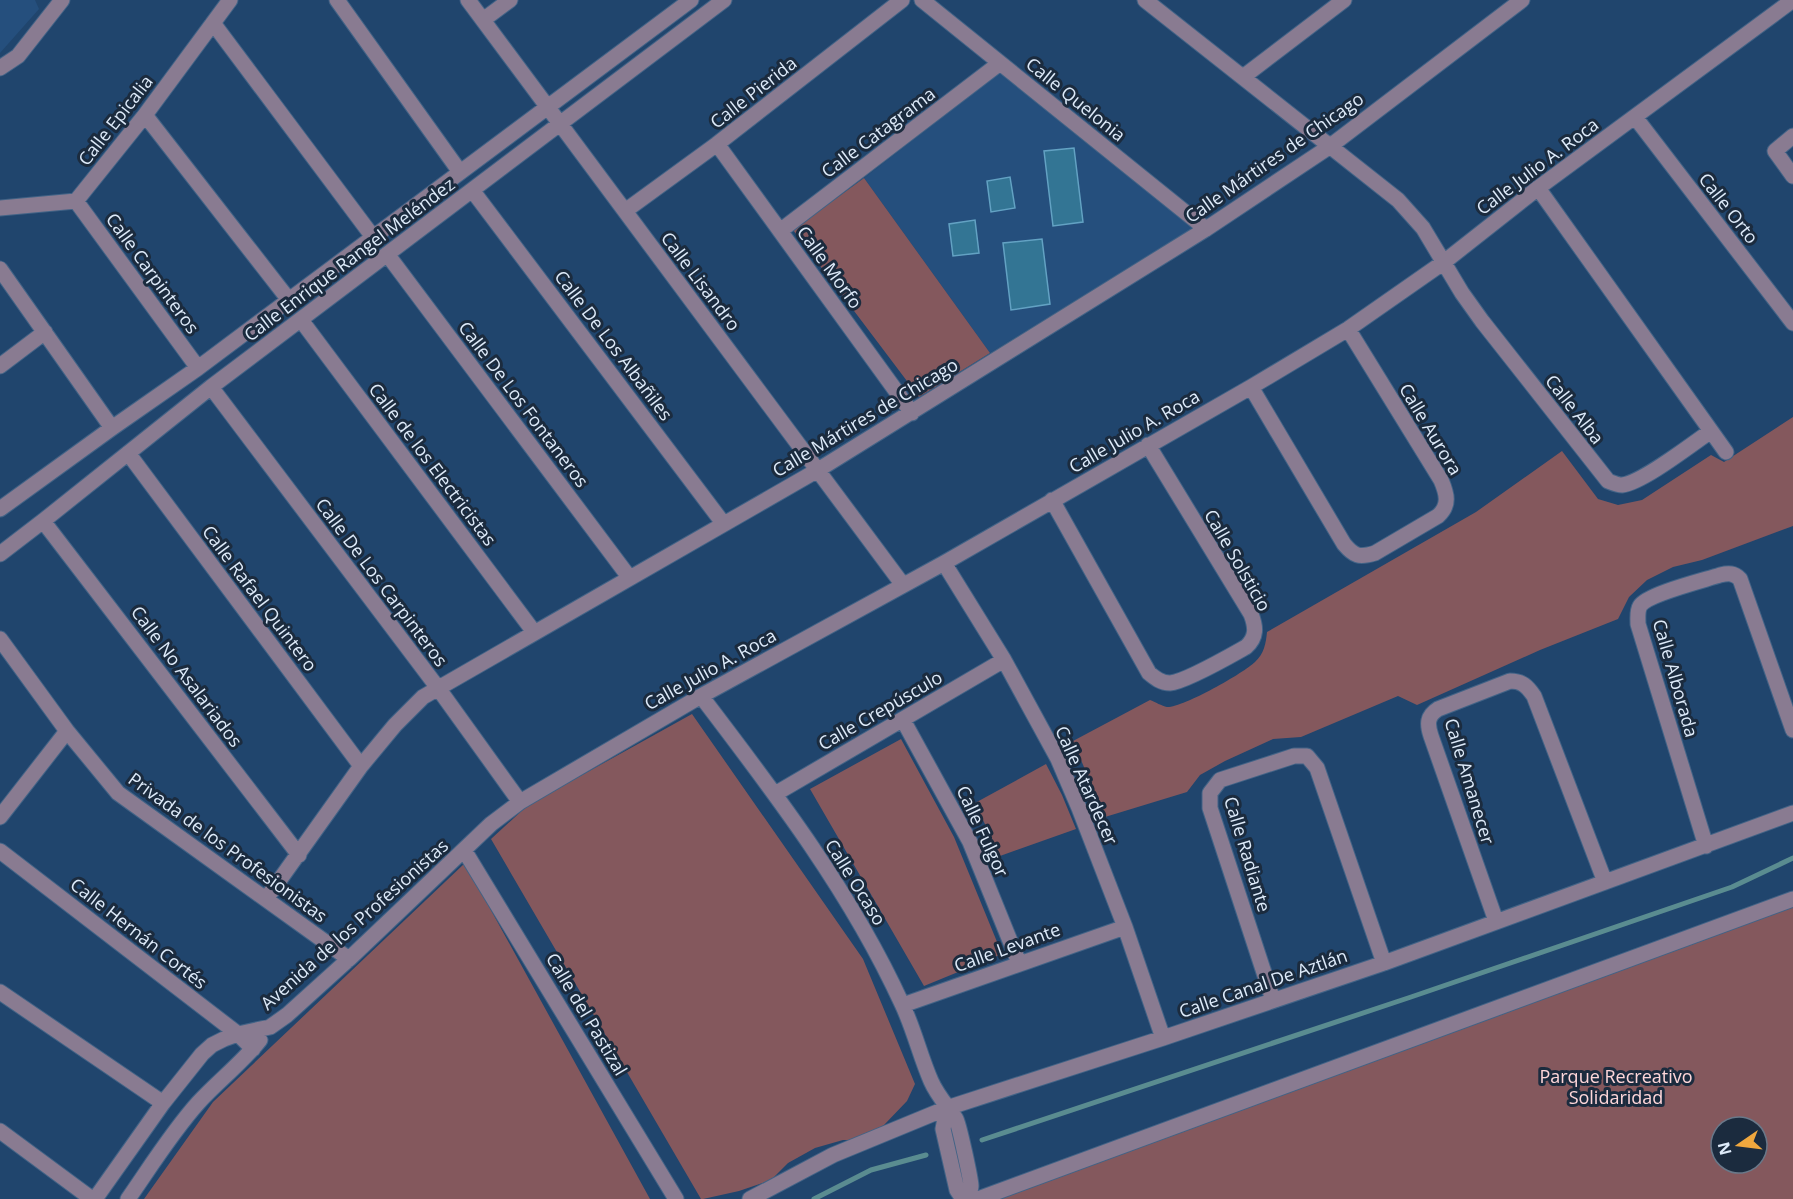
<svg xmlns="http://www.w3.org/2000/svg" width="1793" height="1199" viewBox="0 0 1793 1199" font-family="'Open Sans',sans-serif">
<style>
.built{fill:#254f7d}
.green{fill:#84585d;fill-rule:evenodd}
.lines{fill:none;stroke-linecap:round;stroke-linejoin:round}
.stream{stroke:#5a8c90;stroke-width:5}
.building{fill:#337594;stroke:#63a2c3;stroke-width:1.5}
.minor-casing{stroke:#426386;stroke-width:17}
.minor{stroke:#897b91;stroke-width:15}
.labels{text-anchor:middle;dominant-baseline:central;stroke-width:6;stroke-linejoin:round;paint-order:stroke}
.street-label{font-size:18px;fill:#deebfa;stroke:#1b2b3e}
.park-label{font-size:18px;fill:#ffd7da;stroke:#1b2b3e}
</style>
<rect width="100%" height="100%" fill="#20456d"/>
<path class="built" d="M0 0H35L39 9 0 53Z
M1002 71 1196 226 990 353 864 178Z"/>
<path class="green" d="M864 178 990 353 919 397 793 230Z
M1793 417V526L1702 560 1673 567 1647 580 1629 597 1618 619 1540 650 1417 705 1398 696 1301 737 1273 739 1225 761 1200 775 1187 792 1105 817 1073 741 1150 700C1155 702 1162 706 1167 707 1182 708 1244 673 1255 662 1264 654 1266 643 1267 632L1476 512 1562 451 1598 499 1618 505 1642 500 1711 455 1724 462Z
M692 714 863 959 915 1084 907 1101 884 1125 860 1140H843L815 1148 788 1163 771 1180 739 1191 703 1199H701L491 839 528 805Z
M901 739 954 837 1002 954 924 986 810 789Z
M1046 764 1062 795 1076 829 1000 856 975 803Z
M465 863 650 1199H144L213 1102Z
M1793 899V1199H992ZM1721 1127H1757V1163H1721Z"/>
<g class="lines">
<path class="stream" d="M982 1140 1411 997 1732 887 1793 858
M814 1199 871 1170 926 1155"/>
</g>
<path class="building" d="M1074 148 1083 222 1053 226 1044 151Z
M1010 177 1015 208 991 212 987 181Z
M975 220 979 253 953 256 949 224Z
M1042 239 1050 304 1011 310 1003 243Z"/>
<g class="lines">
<defs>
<path id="minor" d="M337 0 460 172
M468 0 903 585
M922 0 1206 229
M1145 0 1398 200 1423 228 1462 293 1482 321 1608 481C1613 483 1617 485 1622 485 1642 483 1692 444 1711 431
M483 20 510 0
M213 23 373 237
M0 68 18 56 62 0
M1243 77 1344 0
M145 115 289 300
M1635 117 1793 323
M1793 136 1775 151 1793 176
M717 144 912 413
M1538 188 1726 452
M472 190 723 523
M76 201 198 368
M0 208 76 201 145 115 230 0
M625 211 717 144 902 0
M780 231 1000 63
M387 254 629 577
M0 269 112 428
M301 320 534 632
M0 366 45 332
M211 387 438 688 520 802
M1251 387 1344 544C1354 556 1359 558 1375 553L1438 516C1450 505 1447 494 1441 480L1348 329
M128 453 361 766
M1052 500 1149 673C1155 678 1161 683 1170 683 1185 682 1230 656 1246 647 1257 637 1256 627 1251 614L1148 445
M0 509 112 428 198 368 691 0
M43 521 299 855
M0 554 43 521 211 387 724 0
M944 563 1004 660 1058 759 1079 808 1125 927 1163 1038
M0 639 67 731 118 793 349 959
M701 696C775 793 851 892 902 1004 914 1029 920 1056 931 1081 937 1095 948 1107 956 1119 959 1124 971 1180 971 1186 971 1190 968 1195 967 1199
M903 720 970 842 1019 963
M775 794 1004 660
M0 817 67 731
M1706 846 1638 624C1638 618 1637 611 1640 606 1647 594 1705 580 1720 575 1729 573 1734 573 1740 579L1793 730
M464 850 676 1199
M0 851 238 1034 253 1049
M266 899 361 766 395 725 423 697 818 470 1206 229 1329 147 1522 0
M1496 921 1431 736C1427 724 1427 716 1438 709L1510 681C1522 681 1527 686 1534 696L1605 882
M0 992 163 1103
M1273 1000 1210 808V793L1220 780 1294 756H1307L1317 768 1384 963
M903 1005 1125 927
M947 1108 943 1129 957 1190 963 1199
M0 1131 92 1199
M95 1199 163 1103 202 1054 212 1045 224 1039 238 1034 270 1027 287 1015 349 959 491 824 520 802 701 696 944 563 1251 387 1348 329 1444 262 1538 188 1793 0
M128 1199C151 1166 172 1132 198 1103 218 1081 242 1063 260 1040
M750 1199 833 1155 947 1108 1163 1038 1384 963 1793 813
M978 1199 1793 899"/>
</defs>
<use href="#minor" class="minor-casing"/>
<use href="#minor" class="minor"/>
</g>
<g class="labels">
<g class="street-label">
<text transform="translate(753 92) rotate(-38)">Calle Pierida</text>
<text transform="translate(1076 99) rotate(39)">Calle Quelonia</text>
<text transform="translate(115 120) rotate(-52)">Calle Epicalia</text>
<text transform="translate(878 132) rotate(-37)">Calle Catagrama</text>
<text transform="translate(1274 157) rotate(-35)">Calle Mártires de Chicago</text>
<text transform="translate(1537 166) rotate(-37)">Calle Julio A. Roca</text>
<text transform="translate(1729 208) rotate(52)">Calle Orto</text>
<text transform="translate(349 259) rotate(-37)">Calle Enrique Rangel Meléndez</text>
<text transform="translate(830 267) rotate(54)">Calle Morfo</text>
<text transform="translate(153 273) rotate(54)">Calle Carpinteros</text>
<text transform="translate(701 281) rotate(53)">Calle Lisandro</text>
<text transform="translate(614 345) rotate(53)">Calle De Los Albañiles</text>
<text transform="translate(524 404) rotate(53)">Calle De Los Fontaneros</text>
<text transform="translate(1575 409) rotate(52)">Calle Alba</text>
<text transform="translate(865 417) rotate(-31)">Calle Mártires de Chicago</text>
<text transform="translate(1431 429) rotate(59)">Calle Aurora</text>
<text transform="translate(1134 431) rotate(-30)">Calle Julio A. Roca</text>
<text transform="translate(433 464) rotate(53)">Calle de los Electricistas</text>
<text transform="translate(1238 560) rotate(60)">Calle Solsticio</text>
<text transform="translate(382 582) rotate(53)">Calle De Los Carpinteros</text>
<text transform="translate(260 598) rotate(53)">Calle Rafael Quintero</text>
<text transform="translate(710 669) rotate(-29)">Calle Julio A. Roca</text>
<text transform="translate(187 676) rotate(53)">Calle No Asalariados</text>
<text transform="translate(1676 678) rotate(74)">Calle Alborada</text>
<text transform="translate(880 710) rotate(-30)">Calle Crepúsculo</text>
<text transform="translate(1470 781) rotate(73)">Calle Amanecer</text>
<text transform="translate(1087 785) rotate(66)">Calle Atardecer</text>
<text transform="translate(983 831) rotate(65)">Calle Fulgor</text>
<text transform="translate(228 847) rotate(36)">Privada de los Profesionistas</text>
<text transform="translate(1248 854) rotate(73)">Calle Radiante</text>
<text transform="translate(856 882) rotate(58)">Calle Ocaso</text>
<text transform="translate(354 924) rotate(-42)">Avenida de los Profesionistas</text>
<text transform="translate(139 933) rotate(38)">Calle Hernán Cortés</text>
<text transform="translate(1007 947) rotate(-20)">Calle Levante</text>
<text transform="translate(1263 983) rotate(-19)">Calle Canal De Aztlán</text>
<text transform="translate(587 1014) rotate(59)">Calle del Pastizal</text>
</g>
<g class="park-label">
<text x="1616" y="1076">Parque Recreativo<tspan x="1616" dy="21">Solidaridad</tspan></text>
</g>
</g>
<g transform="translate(1739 1145) rotate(256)"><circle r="28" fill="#1b2b3e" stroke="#697889" stroke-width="1.5"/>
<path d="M0-4.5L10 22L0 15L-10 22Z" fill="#efa73e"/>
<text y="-9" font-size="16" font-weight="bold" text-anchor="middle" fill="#deebfa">N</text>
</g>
</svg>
